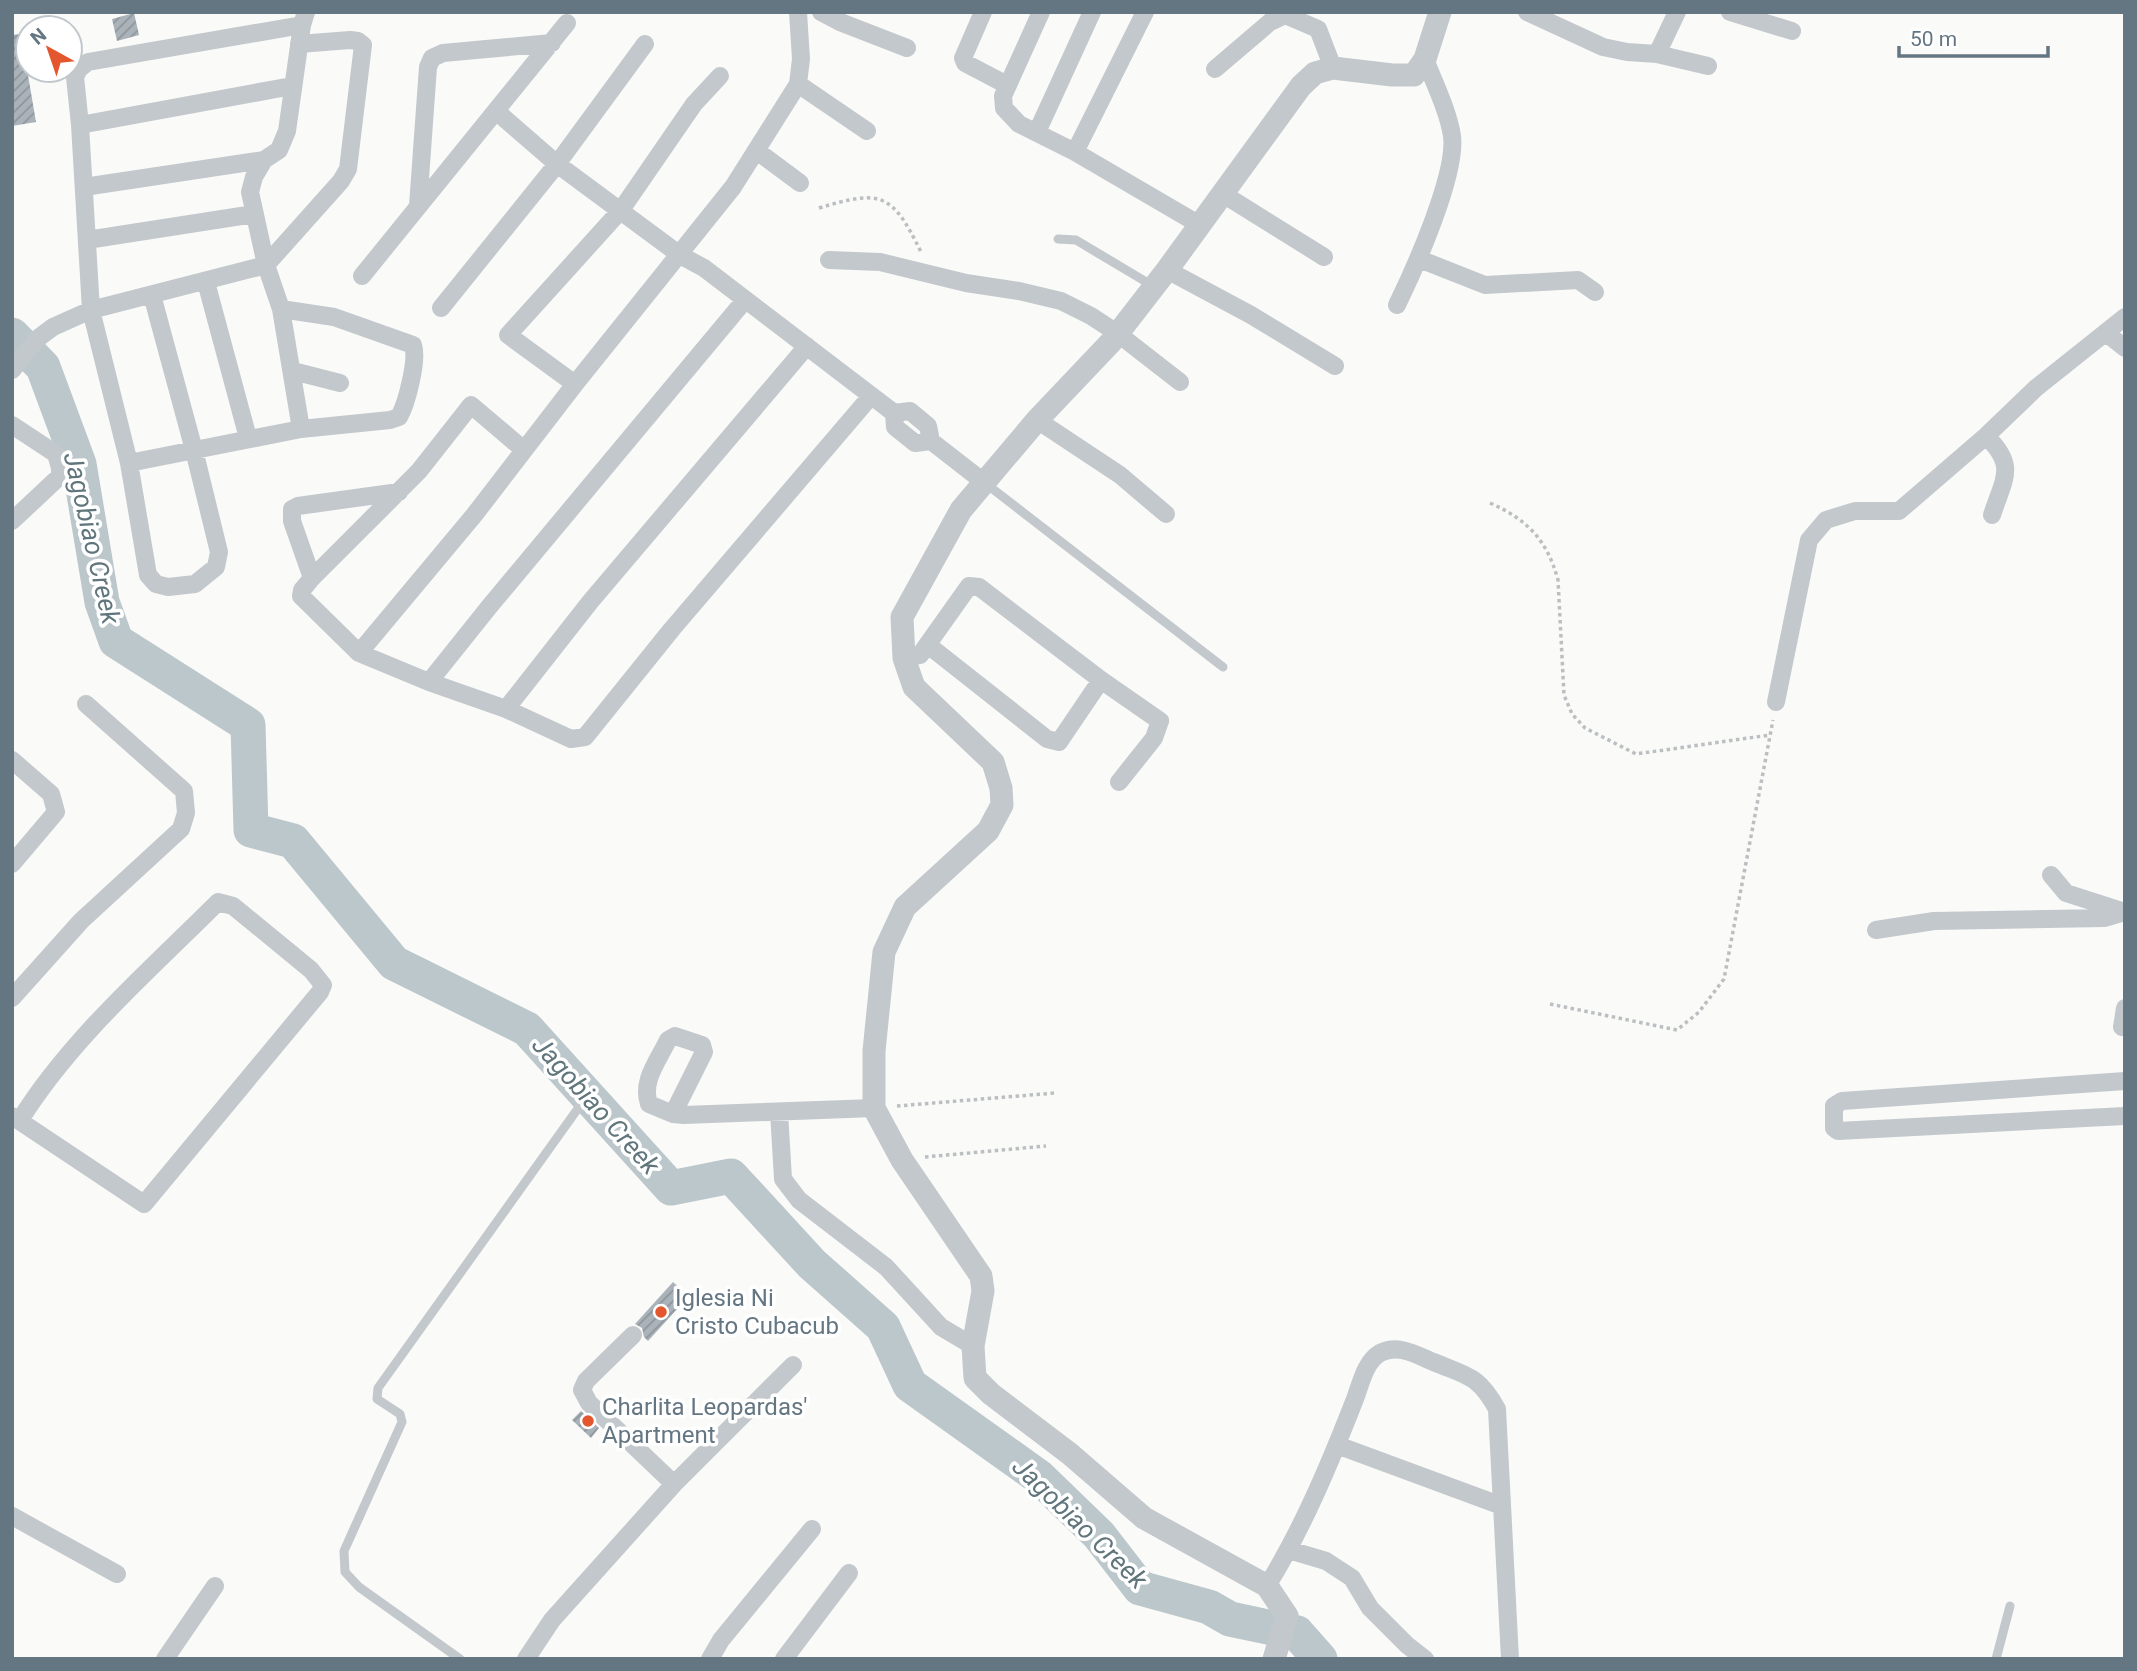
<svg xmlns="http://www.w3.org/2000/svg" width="2137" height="1671" viewBox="0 0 2137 1671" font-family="Roboto,sans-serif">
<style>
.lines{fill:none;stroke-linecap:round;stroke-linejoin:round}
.river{stroke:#bbc7cb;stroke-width:35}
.building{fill:url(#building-hatch)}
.path{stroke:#bbbfc2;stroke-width:3.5;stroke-dasharray:3.5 3.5;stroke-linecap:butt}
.service{stroke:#c3c8cc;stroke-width:9}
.minor{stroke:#c3c8cc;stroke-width:18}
.tertiary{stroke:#c3c8cc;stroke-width:23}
.poi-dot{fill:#e4572e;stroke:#fff;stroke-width:2.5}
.labels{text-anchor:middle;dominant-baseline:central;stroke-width:7;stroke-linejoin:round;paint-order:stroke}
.poi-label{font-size:24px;fill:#657683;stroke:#fff;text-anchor:start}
.water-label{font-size:26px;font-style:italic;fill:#60757c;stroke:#fff}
</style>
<defs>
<pattern id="building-hatch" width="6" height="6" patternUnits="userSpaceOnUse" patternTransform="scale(1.75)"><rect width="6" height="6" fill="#aab3b9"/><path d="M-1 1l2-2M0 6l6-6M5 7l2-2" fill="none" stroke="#8e969c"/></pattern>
</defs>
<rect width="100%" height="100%" fill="#fafaf8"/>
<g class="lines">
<path class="river" d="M12 335 43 367 79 464 102 602 116 641 248 725 251 830 293 841 394 963 527 1029 671 1188 731 1176 812 1264 883 1327 910 1385 1039 1477 1099 1535 1140 1588 1209 1607 1230 1619 1297 1633 1320 1659"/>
</g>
<path class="building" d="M134 13 139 35 117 41 112 19Z
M21 34 36 122 12 126V35Z
M673 1282 689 1296 648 1341 644 1337 642 1328 635 1324Z
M581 1411 599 1428 591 1438 572 1420Z"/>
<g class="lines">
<path class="path" d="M819 208C882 189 892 193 921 252
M1490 503C1528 520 1547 540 1558 580L1564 695 1572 714 1585 728 1636 754 1770 735
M1550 1004 1677 1030 1699 1012 1724 979 1773 720
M897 1106 1055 1093
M925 1157 1046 1146"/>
<path class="service" d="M1058 239 1076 240 1153 286
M985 483 1223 667
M460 1659 359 1587 345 1572 344 1551 402 1422 400 1414 377 1399 378 1388 579 1107
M1996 1659 2010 1606"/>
<path class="minor" d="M821 12 840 22 907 48
M983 12 963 58 965 63 1007 85
M1041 12 1003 96 1004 108 1019 124 1075 152 1200 225
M1527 12 1603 47 1627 52 1657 54 1708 66
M1730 12 1792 31
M1657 54 1677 12
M1215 69 1270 22 1285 15 1318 29 1333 68
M798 84 867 131
M497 112 557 164 680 255 704 268 894 413 910 411 928 426 931 441 985 483
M80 125 292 86
M1037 132 1092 12
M757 151 800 183
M1075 152 1145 12
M84 187 264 160
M1223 194 1324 257
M418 206 428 67 432 58 443 53 552 43
M87 240 254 214
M1419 259 1485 285 1578 280 1595 292
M829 260 880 262 966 283 1019 291 1061 301 1091 316 1117 333 1180 382
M1167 270 1251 315 1335 366
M362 276 567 23
M206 282 248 438
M152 295 194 450 219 552 216 567 195 584 168 587 156 584 148 575 129 463 91 310 80 125 75 77 79 69 88 62 302 25
M1397 305C1415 268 1457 174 1452 136 1448 110 1434 83 1425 59
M441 308 557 164 645 44
M2106 333 2125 348
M12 370 37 339 53 327 91 310 266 265 341 181 348 169 363 45 358 41 350 40 299 44
M293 371 340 383
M575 384 508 335 621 210 694 104 720 76
M894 413 895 427 915 443 931 441
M1037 420 1120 475 1166 514
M12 425 56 454 60 468V476L12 521
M301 429 281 309 266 265 250 192 254 177 264 160 279 150 287 131 302 25 306 12
M1986 436C2017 466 2004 478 1992 515
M524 450 471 405 419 471 312 578 302 590 301 596 359 653 429 682 506 709 571 739 585 737 672 629 871 396
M129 463 301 429 390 420 399 417C407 403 418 359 413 345L334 317 281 309
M312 578 292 521V509L298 506 399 492
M928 645 1047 739 1059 742 1101 680
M359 653 475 514 575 384 733 187 798 84 801 59 798 12
M904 658 920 655 969 586 979 587 1101 680 1160 721 1154 738 1119 782
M429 682 489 607 745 300
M1776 702 1809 540 1826 520 1855 511H1899L1986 436 2036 388 2125 317
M506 709 590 602 807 346
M12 760 51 794 56 812 12 864
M2051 875 2066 893 2125 912
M1876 930 1934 921 2105 918 2125 912
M12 998 81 921 181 829 186 813 184 791 86 704
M2122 1027 2125 1008
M2125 1081 1842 1101 1834 1106V1128L1838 1131 2125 1116
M779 1112 783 1179 799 1200 886 1267 941 1327 973 1346
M673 1114 704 1052 702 1045 675 1036 668 1040C658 1061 641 1081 649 1104L673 1114 684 1115 874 1108
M12 1116 144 1204 320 992 323 985 311 970 233 906 218 902C150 970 71 1038 20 1120
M633 1335 586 1381 582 1390 589 1403 674 1484
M1337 1445 1502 1506
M12 1516 117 1574
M1289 1550 1326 1561 1352 1578 1370 1608 1407 1645 1425 1659
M1267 1586C1303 1528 1330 1463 1355 1399 1361 1383 1365 1362 1380 1353 1399 1343 1418 1356 1436 1363 1468 1376 1479 1376 1497 1409L1510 1659
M165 1659 215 1586
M526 1659 552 1620 674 1484 793 1365
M710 1659 721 1640 812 1529
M784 1659 849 1573"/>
<path class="tertiary" d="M1274 1659 1287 1616 1267 1586 1144 1518 1070 1454 991 1394 975 1378 973 1346 983 1291 981 1276 902 1160 874 1108V1051L884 952 905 907 988 831 1002 805 1001 788 993 762 914 687 904 658 902 617 961 510 1037 420 1112 341 1167 270 1301 86 1315 73 1333 68 1392 75H1414L1425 59 1440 12"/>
</g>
<g class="poi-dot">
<circle cx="661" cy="1312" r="7"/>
<circle cx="588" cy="1421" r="7"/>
</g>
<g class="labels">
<g class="poi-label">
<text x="675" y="1298">Iglesia Ni<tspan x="675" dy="28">Cristo Cubacub</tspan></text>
<text x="602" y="1407">Charlita Leopardas'<tspan x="602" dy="28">Apartment</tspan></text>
</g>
<g class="water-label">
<text transform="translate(92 538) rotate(77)">Jagobiao Creek</text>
<text transform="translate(596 1105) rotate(48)">Jagobiao Creek</text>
<text transform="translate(1080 1523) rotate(44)">Jagobiao Creek</text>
</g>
</g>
<rect width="2137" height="1671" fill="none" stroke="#657683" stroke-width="28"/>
<g transform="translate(49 49) rotate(320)"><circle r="33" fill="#ffffff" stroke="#c1c8cd" stroke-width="2"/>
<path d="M0-5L12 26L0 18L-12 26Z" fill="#e4572e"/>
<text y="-10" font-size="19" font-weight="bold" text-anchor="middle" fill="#657683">N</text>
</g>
<path d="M1899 46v10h149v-10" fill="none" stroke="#657683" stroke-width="3.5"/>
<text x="1910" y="46" font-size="21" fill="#657683" stroke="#ffffff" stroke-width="5" paint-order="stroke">50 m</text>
</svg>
